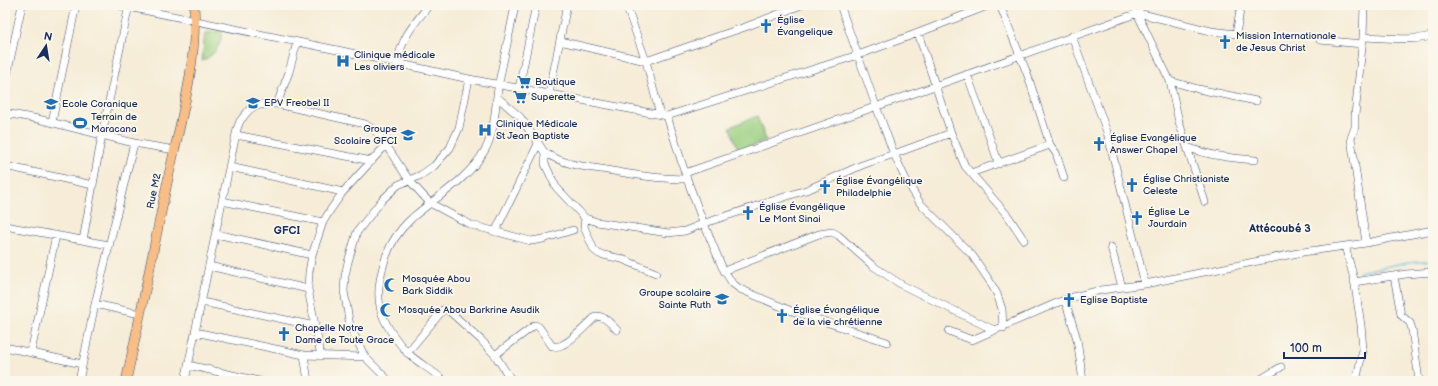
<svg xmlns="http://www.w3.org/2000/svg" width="1438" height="386" viewBox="0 0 1438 386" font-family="'Balsamiq Sans',sans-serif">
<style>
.green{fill:#9ace7f;stroke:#5a7e6e}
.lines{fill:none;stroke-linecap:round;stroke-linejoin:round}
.stream{stroke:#62b5dd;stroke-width:1.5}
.minor-casing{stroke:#3c4b70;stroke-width:8}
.major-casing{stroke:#3c4b70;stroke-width:10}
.minor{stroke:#fff;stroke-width:7}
.major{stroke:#f7be87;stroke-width:9}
.labels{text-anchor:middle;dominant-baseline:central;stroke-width:4;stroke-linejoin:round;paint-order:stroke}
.poi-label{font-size:10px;fill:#1b2f5e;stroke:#fbf7ec;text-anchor:start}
.street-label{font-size:10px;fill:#1b2f5e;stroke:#fbf7ec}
.neighbourhood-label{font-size:11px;font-weight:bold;fill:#1b2f5e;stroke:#fbf7ec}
</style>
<rect width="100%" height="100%" fill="#fbf7ec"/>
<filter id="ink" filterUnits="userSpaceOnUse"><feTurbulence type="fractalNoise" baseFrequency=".025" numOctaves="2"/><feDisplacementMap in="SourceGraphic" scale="8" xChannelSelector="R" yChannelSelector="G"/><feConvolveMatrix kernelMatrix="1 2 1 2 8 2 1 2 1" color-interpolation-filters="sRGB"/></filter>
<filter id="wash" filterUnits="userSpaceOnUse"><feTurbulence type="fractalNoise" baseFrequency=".012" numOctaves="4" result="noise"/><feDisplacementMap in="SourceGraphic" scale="16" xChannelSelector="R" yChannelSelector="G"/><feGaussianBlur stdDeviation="0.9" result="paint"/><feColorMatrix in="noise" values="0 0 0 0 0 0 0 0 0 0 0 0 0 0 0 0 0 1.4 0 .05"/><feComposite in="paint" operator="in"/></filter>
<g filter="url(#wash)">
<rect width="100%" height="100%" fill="#f6ecd7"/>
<path class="green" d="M222 31C221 46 215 55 202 61L205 33Z
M757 116 766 140 739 152 730 127Z"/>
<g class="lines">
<path class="stream" d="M1359 272 1409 262 1433 260"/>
</g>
</g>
<g filter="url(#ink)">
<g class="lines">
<defs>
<path id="minor" d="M119 5 342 51 469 79 667 116 858 55 918 33 990 5
M626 5 646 61
M840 5 876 106 894 154 905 178 920 203 972 255 989 280 997 294 1002 309 1003 328
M1000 5 1028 76 1050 145 1056 153 1064 178
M1133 5 1170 81 1198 89 1256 101
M1362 5 1364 6 1363 37 1355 115V127L1351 138 1366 243
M918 33 951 133 965 166 1008 216 1024 240
M1072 36 1107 132 1145 284
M1363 37C1380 37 1419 42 1433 35
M1320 40 1362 44
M560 41 646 61
M397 63C403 35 412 27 429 5
M967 74 999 164
M1170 81 1179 122 1187 147C1209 156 1232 158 1255 160
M5 84 22 5
M519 88 536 5
M549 94 567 5
M497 97 520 117 545 153V164L556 187 585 218 597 222 668 233 685 231 705 223 809 189 862 165 894 154 951 133
M277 104 289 72 297 42
M5 113 38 119 134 143 175 150
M660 115 646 61 748 26 801 5
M667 116 687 179 700 214 722 267 732 283 740 289 789 310 887 342
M52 122 76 5
M236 135 372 161
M1187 147 1205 202
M545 153C564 164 580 166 601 169 630 174 657 179 687 179
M5 166 93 185
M230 167 343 192
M685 173 935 86 1138 13 1211 31 1236 34 1241 5
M971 173 1050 145
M222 201 323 222
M585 218 584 227 594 250 599 254 622 259 656 273
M5 226 109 245
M495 232 538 144
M216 234 312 255
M83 240 102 135 129 5
M1345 246 1354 279 1361 325 1363 350 1356 381
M1111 247 1122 287
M209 266 308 289
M724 271 819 234 832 232 838 235 873 266 902 285 994 330
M1394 276 1401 315 1410 323 1412 329 1419 381
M1354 282 1406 274 1433 272
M1065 300 1077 339 1083 381
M202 302 315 326
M95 304 140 314
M949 331 972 340 1059 302 1073 297 1101 290 1145 284 1303 252 1366 243 1433 230
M195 332 304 355 365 357
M5 347 82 364
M31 352 56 235
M407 353 443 310 447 309 481 340 495 355 512 381
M304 355 308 381
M495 355 535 325 539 327 552 346C555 347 558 347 562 345 573 340 587 325 596 316 605 316 611 324 617 330
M321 356 308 289 309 272 312 255 323 222 331 209 343 192 386 145
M188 365 259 381
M79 381 95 304 134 143
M185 381 237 129 240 121 249 110 255 106 267 104H277L365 124 378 133 409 180 430 203 471 225 531 241 543 239 573 230
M389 381 365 357 350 326 344 291 345 276 348 262 357 232 382 200 398 185 421 175 434 166 450 148 459 128 469 79
M444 381C433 370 417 363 406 351 379 321 372 299 385 260 390 243 399 230 412 218 437 196 468 180 485 150 495 132 495 108 498 88 503 60 510 33 515 5
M1258 381 1281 367"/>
<path id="major" d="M126 381C141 314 154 246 168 179 180 123 198 62 194 5"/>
</defs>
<use href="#minor" class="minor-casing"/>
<use href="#major" class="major-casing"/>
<use href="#minor" class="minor"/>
<use href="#major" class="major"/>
</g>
</g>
<defs>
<symbol id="church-bare" viewBox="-9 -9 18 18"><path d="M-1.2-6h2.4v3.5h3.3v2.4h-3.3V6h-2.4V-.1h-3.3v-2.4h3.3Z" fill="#1f6fb2" stroke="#fbf7ec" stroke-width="2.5" paint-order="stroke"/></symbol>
<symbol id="hospital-bare" viewBox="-9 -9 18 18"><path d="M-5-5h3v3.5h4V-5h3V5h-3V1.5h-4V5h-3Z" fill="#1f6fb2" stroke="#fbf7ec" stroke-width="2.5" paint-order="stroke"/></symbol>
<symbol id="supermarket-bare" viewBox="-9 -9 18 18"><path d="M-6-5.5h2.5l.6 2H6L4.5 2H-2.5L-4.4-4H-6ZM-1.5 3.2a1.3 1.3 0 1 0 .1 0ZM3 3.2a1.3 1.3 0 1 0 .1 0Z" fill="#1f6fb2" stroke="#fbf7ec" stroke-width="2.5" paint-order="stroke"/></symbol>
<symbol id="school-bare" viewBox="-9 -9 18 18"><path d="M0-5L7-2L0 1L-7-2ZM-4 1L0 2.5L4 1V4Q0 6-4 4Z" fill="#1f6fb2" stroke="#fbf7ec" stroke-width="2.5" paint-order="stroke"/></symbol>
<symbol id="stadium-bare" viewBox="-9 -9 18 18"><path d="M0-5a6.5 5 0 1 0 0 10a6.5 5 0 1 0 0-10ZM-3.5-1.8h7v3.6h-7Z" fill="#1f6fb2" stroke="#fbf7ec" stroke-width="2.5" paint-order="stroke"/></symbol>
<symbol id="mosque-bare" viewBox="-9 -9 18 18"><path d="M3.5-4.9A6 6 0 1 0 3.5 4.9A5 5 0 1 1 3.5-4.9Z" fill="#1f6fb2" stroke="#fbf7ec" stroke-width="2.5" paint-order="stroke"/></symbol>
</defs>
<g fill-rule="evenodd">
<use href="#church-bare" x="756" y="16" width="20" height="20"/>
<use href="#church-bare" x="1215" y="32" width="20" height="20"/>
<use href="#hospital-bare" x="333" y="51" width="20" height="20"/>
<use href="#supermarket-bare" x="514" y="72" width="20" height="20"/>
<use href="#supermarket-bare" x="510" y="87" width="20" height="20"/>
<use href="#school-bare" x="243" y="93" width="20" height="20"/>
<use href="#school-bare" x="41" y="94" width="20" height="20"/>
<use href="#stadium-bare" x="70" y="113" width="20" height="20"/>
<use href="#hospital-bare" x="475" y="120" width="20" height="20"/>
<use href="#school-bare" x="398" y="125" width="20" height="20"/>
<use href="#church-bare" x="1089" y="134" width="20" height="20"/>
<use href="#church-bare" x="1122" y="175" width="20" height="20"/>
<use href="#church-bare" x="815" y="177" width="20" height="20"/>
<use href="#church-bare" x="738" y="203" width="20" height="20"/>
<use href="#church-bare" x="1127" y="208" width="20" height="20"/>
<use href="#mosque-bare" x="381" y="275" width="20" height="20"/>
<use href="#school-bare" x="712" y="289" width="20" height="20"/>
<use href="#church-bare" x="1059" y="290" width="20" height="20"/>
<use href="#mosque-bare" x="377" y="300" width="20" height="20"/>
<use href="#church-bare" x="772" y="306" width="20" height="20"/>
<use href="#church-bare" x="274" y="324" width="20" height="20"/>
</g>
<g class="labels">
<g class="poi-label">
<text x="777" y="20">Église<tspan x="777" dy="12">Évangelique</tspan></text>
<text x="1236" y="36">Mission Internationale<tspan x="1236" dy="12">de Jesus Christ</tspan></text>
<text x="354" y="55">Clinique médicale<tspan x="354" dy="12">Les oliviers</tspan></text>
<text x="535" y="82">Boutique</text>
<text x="531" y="97">Superette</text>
<text x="264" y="103">EPV Freobel II</text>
<text x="62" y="104">Ecole Coranique</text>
<text x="91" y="117">Terrain de<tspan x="91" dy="12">Maracana</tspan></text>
<text x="496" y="124">Clinique Médicale<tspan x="496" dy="12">St Jean Baptiste</tspan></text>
<text x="397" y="129" text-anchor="end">Groupe<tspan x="397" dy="12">Scolaire GFCI</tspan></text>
<text x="1110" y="138">Église Evangélique<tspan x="1110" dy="12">Answer Chapel</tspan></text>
<text x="1143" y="179">Église Christianiste<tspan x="1143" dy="12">Celeste</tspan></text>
<text x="836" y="181">Église Évangélique<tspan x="836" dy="12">Philadelphie</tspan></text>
<text x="759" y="207">Église Évangélique<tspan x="759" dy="12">Le Mont Sinai</tspan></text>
<text x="1148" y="212">Église Le<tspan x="1148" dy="12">Jourdain</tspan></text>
<text x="402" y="279">Mosquée Abou<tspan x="402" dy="12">Bark Siddik</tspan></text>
<text x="711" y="293" text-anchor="end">Groupe scolaire<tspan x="711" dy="12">Sainte Ruth</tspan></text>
<text x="1080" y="300">Eglise Baptiste</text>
<text x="398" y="310">Mosquée Abou Barkrine Asudik</text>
<text x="793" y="310">Église Évangélique<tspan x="793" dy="12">de la vie chrétienne</tspan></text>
<text x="295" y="328">Chapelle Notre<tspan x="295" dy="12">Dame de Toute Grace</tspan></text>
</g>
<g class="street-label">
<text transform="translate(154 191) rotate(-78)">Rue M2</text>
</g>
<g class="neighbourhood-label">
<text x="1280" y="228">Attécoubé 3</text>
<text x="287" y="230">GFCI</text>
</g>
</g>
<rect width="1438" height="386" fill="none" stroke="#fbf7ec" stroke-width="20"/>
<g transform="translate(46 46) rotate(12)" stroke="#fbf7ec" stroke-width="3" paint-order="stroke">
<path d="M0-3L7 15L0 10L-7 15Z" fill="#1b2f5e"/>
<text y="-6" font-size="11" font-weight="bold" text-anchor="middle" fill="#1b2f5e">N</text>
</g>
<path d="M1284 352v6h81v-6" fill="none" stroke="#1b2f5e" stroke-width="2"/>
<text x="1290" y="352" font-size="12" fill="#1b2f5e" stroke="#fbf7ec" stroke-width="3" paint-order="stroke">100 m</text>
</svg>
